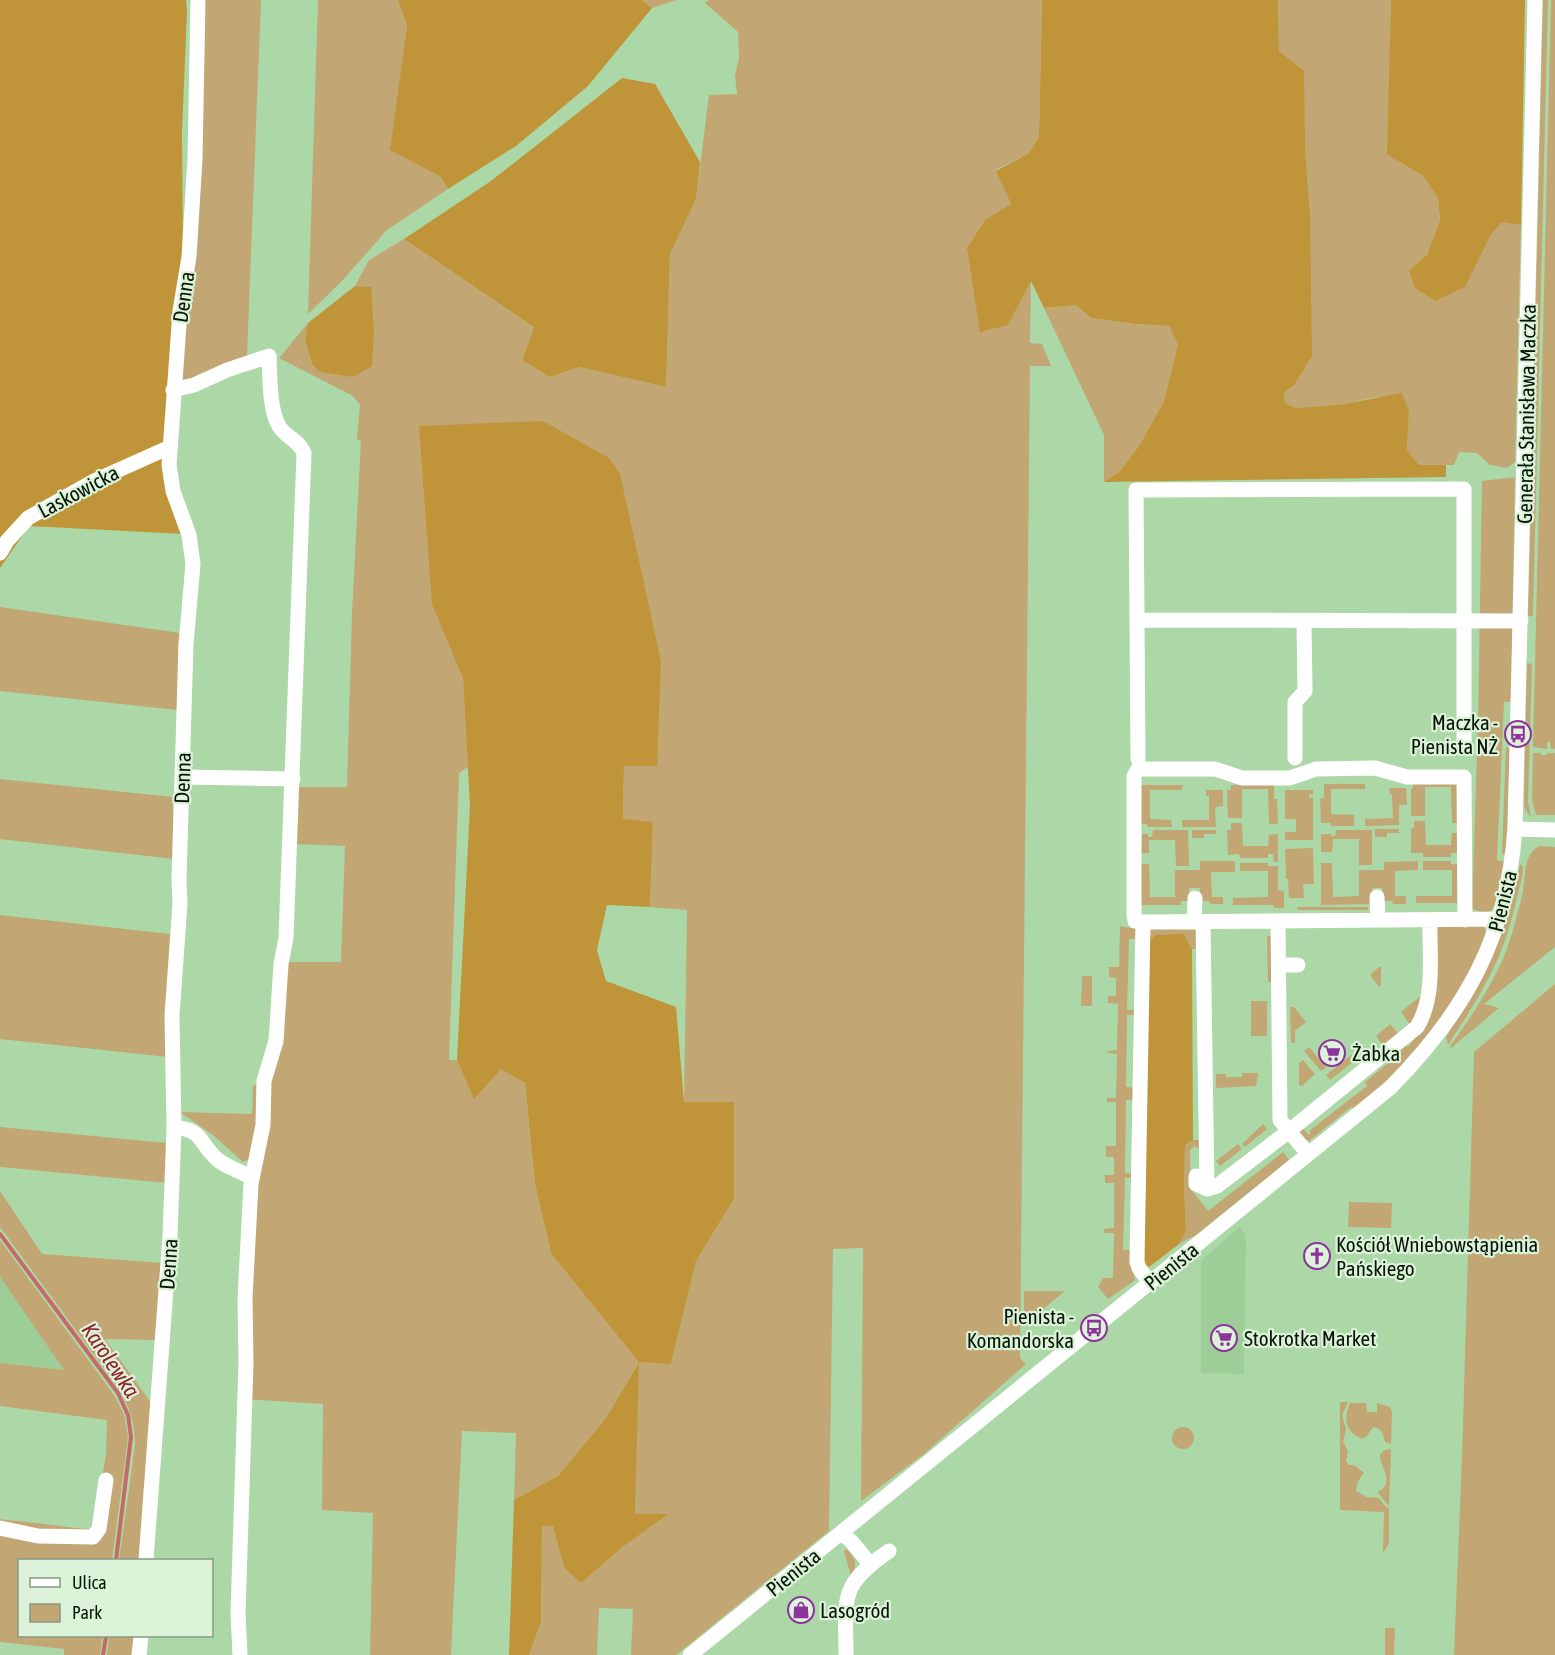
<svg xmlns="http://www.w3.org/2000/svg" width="1555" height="1655" viewBox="0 0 1555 1655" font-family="'Asap Condensed',sans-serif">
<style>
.built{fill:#9dce97}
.green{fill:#c2a774;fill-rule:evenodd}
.forest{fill:#c09439}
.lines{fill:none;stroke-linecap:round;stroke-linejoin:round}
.stream{stroke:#c66968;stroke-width:4}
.minor{stroke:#fff;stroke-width:15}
.labels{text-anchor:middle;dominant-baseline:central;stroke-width:4.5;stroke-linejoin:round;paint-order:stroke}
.street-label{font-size:21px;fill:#061605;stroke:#dcf2d9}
.poi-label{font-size:21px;fill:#061605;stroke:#dcf2d9;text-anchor:start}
.water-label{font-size:22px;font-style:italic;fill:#911f29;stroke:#dcf2d9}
</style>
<rect width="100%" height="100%" fill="#acd8a7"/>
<path class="built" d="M1239 1227 1246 1235 1244 1374 1201 1373V1261Z
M0 1277 64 1370 0 1363Z"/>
<path class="green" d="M205 0H261L247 356 184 381 180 376 197 229Z
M318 0H398L407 26 391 150 441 177 448 189 387 230 342 281 308 314Z
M642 0H677L652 8Z
M709 0H1042L1039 137 1029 153 996 170 1011 204 986 219 1008 325 1031 280 1030 343 1042 344 1051 366H1030L1020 1358 1026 1364 924 1454 861 1501 863 1248 833 1249 829 1531 676 1655H631L633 1609 599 1608 597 1655H529L541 1622 542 1526 553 1525 564 1567 620 1549 667 1514H635L638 1363 606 1418 558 1476 514 1500 516 1433 462 1431 451 1655H370L373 1513 322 1510 323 1404 240 1399 249 1159 243 1162 214 1136 180 1112 252 1114 253 1085 267 1088 283 1044 287 962H341L345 846 293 844 297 787H347L352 613 361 440H357L360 405 353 396 279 358 308 323 305 340 312 364 371 287 355 286 369 260 404 239 534 327 522 360 550 377 579 367 666 387 670 254 696 199 709 95 737 94 735 76 739 58 738 32 705 3ZM432 605 656 766H624L623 820 653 823 650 907 687 910 684 1102H733L734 1199 696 1261 671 1364 551 1253 535 1184 525 1083 501 1068 474 1098 457 1060H449L459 773 468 767 463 677Z
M1278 0H1391L1390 48 1399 161 1423 176 1438 198 1440 220 1427 255 1409 270 1464 287 1491 233 1502 221 1521 225 1515 462 1507 468 1490 465 1477 453 1459 452 1454 465H1419L1407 450 1409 412 1376 397 1344 404 1296 408 1285 403 1284 393 1294 385 1310 213 1305 147 1279 51Z
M1543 0H1548L1533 616H1528Z
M1551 0H1555V749H1551L1550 742H1547V749L1533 747Z
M1076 305 1091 318 1135 324 1169 326 1178 344 1164 401 1139 446 1119 472 1104 482V435L1044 308Z
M1515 477 1511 702H1504L1497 860 1505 862 1495 907C1488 915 1481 912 1472 909L1478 721 1482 481Z
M0 607 180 633 177 710 0 691Z
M1527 663 1532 664 1528 801 1531 818 1525 809 1524 802Z
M1506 747 1510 748 1506 855 1502 854Z
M1533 753H1541V755H1546L1547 753H1555V815H1536L1532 800Z
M0 779 173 797V859L0 839Z
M1324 784H1365V789H1331V814L1354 815V826H1331L1330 823H1321L1320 799 1324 798Z
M1413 784H1457V823H1452L1451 787H1425V816H1411V789L1413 788Z
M1141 785H1183L1182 790H1150V819L1171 820 1172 827H1148L1147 824H1141Z
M1231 785H1274V799H1277L1278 824H1269L1268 789H1242V818H1228L1227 790H1231Z
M1389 788H1406L1407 805H1399V825L1365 826V819L1393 818 1392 795 1390 794Z
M1206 790H1223V806L1215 807 1216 827H1182V820H1209V796H1206Z
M1285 790H1313V795L1309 794V798H1313V840H1285V832H1296V819H1285Z
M1414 821H1425L1426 845H1451L1452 833H1457V853H1451V857H1423V853H1411V829L1414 828Z
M1231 823H1242L1243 846H1268L1269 835 1278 834V862H1274L1273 854H1268V858H1240L1239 854 1228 855 1227 830H1231Z
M1375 829H1399V833H1387V837H1375Z
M1153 830H1188L1189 866H1176L1175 840H1149V853H1141L1142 834H1148V837H1152Z
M1192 830H1216V834H1204V838H1192Z
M1336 830H1372V865H1359V839H1333L1332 852H1321V834H1331V836H1335Z
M1540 846 1555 847V947L1484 1004 1499 1008 1451 1048 1450 1046C1471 1018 1491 987 1505 954 1512 936 1517 915 1522 896 1526 880 1522 853 1540 846Z
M1313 848 1314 884H1303L1304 898H1289L1288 879H1286L1285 849Z
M1200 861H1235V872H1211L1212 897H1223V904H1210L1209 901H1200V888H1189V901H1181V905H1141V864H1149L1150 897H1175V870H1200Z
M1418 861V870L1395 871V896H1406V904H1393L1392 901H1383L1382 888H1372V904L1321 905V863H1332L1333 897 1359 896V870H1384V862Z
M1423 861H1451V864H1457V903H1416V896H1452V870H1423Z
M1240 863H1268V866H1278V890L1284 891V908H1274L1273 905H1233V898L1268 897V871H1240Z
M1520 864 1523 867 1522 877C1515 906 1508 938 1495 965 1482 993 1465 1019 1448 1045L1446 1037C1485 978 1505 934 1520 864Z
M1297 907H1368V910H1298Z
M0 915 170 934 168 1057 0 1039Z
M1441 925H1482L1486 930 1484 942 1468 973 1441 1019 1406 1063 1354 1109 1351 1107 1309 1141 1302 1139 1299 1131 1301 1126 1309 1135 1311 1133 1309 1131 1367 1086 1365 1082 1397 1056 1395 1052 1405 1044 1408 1047 1425 1025 1436 930Z
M1120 926 1137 929V939H1129L1127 1010H1137L1136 1015H1127L1126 1087 1135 1088 1134 1100H1126L1125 1173 1134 1174V1178H1125L1123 1250H1132V1268L1135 1280 1108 1299 1098 1287 1103 1278H1113L1114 1233H1104V1229L1114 1228V1183H1105V1175H1114V1157H1106V1146H1116V1102H1107V1098H1116L1117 1054 1108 1053V1051L1117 1050 1118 1004 1108 1003V996H1116V978L1109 977V967H1119Z
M1195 928 1198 933 1199 949H1192L1189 942 1146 939 1148 929Z
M1267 936H1274L1271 982H1268Z
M1379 967H1381V985L1379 987 1370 975Z
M1082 976H1092V1006H1081Z
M1555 984V1655H1454L1462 1456 1474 1052Z
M1423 994 1411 1026 1401 1012Z
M1251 1001H1267V1036H1251Z
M1290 1007H1294L1306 1022 1295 1031V1043H1291Z
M1390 1024 1400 1036 1385 1048 1376 1036Z
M1309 1047 1326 1067 1321 1071 1304 1051Z
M1355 1052 1359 1057 1330 1080 1326 1075Z
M1303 1060 1315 1074 1302 1086 1299 1085V1063Z
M1242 1073H1258L1256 1086 1216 1088V1074H1226V1077H1242Z
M1263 1124 1267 1129 1245 1147 1242 1144Z
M0 1127 167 1143V1183L0 1167Z
M1193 1140H1199L1201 1143V1150L1195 1146 1190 1150V1188L1208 1211 1283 1152 1289 1160 1196 1235 1179 1244 1186 1231 1184 1189 1185 1145Z
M1238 1144 1242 1149 1220 1166 1216 1161Z
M0 1191 42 1254 163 1263 157 1340 105 1339 152 1404 141 1560H119L135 1446C135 1425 130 1408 120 1390L0 1227Z
M1349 1202 1392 1203 1391 1228 1348 1227Z
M0 1240 114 1395 124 1414 128 1437 112 1560H20V1636H102L100 1655H64V1649L0 1642V1519L94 1530 106 1454 107 1420 0 1406V1363L64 1370 0 1277Z
M1024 1291H1065L1024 1325Z
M1340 1402H1348L1342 1415 1346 1430 1343 1441 1348 1452 1346 1461 1349 1465H1354L1364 1473 1358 1481 1356 1491 1367 1497 1379 1498 1385 1506 1389 1508V1543L1383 1553 1384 1512 1340 1510Z
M1350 1403H1366L1367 1412H1377V1403L1390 1407 1392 1412 1391 1444 1385 1442C1383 1434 1382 1428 1373 1427L1367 1436 1362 1439C1345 1432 1343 1418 1350 1403Z
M1172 1438a11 11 0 1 1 22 0a11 11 0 1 1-22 0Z
M1391 1449 1389 1506 1378 1493 1379 1490H1382C1394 1478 1379 1467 1380 1454L1385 1450Z
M847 1549 855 1560V1568L851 1576 844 1551Z
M1385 1628H1395L1394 1655H1385Z
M109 1636H136L134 1655H107Z"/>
<path class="forest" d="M0 0H186L187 11 182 132 183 256 163 465 184 534 29 526 0 568Z
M398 0H642L652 8 588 86 516 146 448 189 441 177 390 150 407 26Z
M1042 0H1278L1279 51 1304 71 1305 147 1310 213 1312 356 1294 385 1284 393 1285 403 1296 408 1344 404 1402 393 1409 412 1407 450 1419 465H1446V477L1104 482 1119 472 1139 446 1164 401 1178 344 1169 326 1135 324 1091 318 1076 305 1044 308 1031 281 1008 325 980 332 967 248 986 219 1011 204 996 171 1029 153 1039 137Z
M1391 0H1525L1521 225 1502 222 1491 234 1465 287 1435 301 1415 288 1409 270 1427 255 1440 220 1438 198 1423 176 1387 154Z
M622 78 655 84 700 162 696 199 670 254 666 387 579 367 550 377 522 360 534 327 404 239 491 181Z
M355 286 371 287 374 332 372 366 353 377 320 372 312 364 305 340 308 323Z
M543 421 609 458 620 474 661 661 657 766H624L623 819 653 822 650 907 607 905 597 950 606 981 676 1007 684 1102H734V1199L696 1261 671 1364 639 1362 635 1514H668L620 1549 581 1583 564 1567 553 1526H542L541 1622 529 1655H509L514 1500 558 1476 606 1418 639 1362 551 1253 535 1184 525 1083 501 1069 474 1099 457 1060 470 806 463 678 432 605 419 426Z
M1184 934 1192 949 1193 1140 1185 1145 1184 1189 1186 1231 1179 1244 1149 1267 1146 1266 1141 1251 1146 939H1151L1156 935Z"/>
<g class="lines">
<path class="stream" d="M0 1234 118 1393 128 1415 131 1437 116 1560
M103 1655 106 1636"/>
<path class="minor" d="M173 390 194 385 227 370 269 356C270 376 269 409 279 426 285 437 299 440 304 453L286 938 281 964 276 1041 264 1081 263 1125 251 1184 245 1298 246 1363 238 1613 240 1655
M0 553 7 541 28 518 94 481 170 447
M1137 620 1136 490 1464 489V740
M1295 758V702L1305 691 1304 621
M1138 759 1137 620 1521 621
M182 777 293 779
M1515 829 1555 830
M1377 897 1378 920
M1278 921 1280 1120 1308 1154
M1143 922 1499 919
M1194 922 1195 898
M1203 922 1207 1189 1217 1186 1289 1131 1417 1027C1436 996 1429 954 1430 920
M1279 965H1298
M174 1128C204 1128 199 1145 218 1160 228 1168 241 1171 252 1178
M1196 1176V1184L1207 1189
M1150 1283 1139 1268 1137 1262 1143 922 1135 921 1134 915V776L1138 769H1215L1242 778H1290L1316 769 1375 768 1407 777H1464L1465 920
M0 1528 38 1536 93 1537 99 1529 106 1480
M841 1533 851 1541 870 1564
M146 1560 170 1236 174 1128 172 1015 180 904 179 879 186 644 193 564 189 535 173 491 169 465 180 311 189 257 195 159 198 0
M139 1655 141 1636
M690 1655 1390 1088C1466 1011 1507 937 1515 829L1535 0
M846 1655C846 1598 838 1586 889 1551"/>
</g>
<defs>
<symbol id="bus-ring" viewBox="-11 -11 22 22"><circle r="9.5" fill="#dcf2d9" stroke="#8e329c" stroke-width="1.5"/><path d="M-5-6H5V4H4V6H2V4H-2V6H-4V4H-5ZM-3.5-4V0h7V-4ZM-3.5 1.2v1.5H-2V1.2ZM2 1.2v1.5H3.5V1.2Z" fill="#8e329c"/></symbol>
<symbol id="supermarket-ring" viewBox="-11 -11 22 22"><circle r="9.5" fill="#dcf2d9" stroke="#8e329c" stroke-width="1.5"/><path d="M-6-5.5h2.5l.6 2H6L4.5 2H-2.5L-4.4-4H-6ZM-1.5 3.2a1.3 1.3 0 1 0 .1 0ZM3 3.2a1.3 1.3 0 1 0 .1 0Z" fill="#8e329c"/></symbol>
<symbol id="church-ring" viewBox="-11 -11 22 22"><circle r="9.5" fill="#dcf2d9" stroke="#8e329c" stroke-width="1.5"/><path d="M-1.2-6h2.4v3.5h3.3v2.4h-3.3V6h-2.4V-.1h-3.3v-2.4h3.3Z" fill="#8e329c"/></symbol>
<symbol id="shop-ring" viewBox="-11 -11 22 22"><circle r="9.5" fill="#dcf2d9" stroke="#8e329c" stroke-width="1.5"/><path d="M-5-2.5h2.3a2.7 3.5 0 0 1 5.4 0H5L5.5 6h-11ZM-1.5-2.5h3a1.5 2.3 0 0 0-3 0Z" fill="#8e329c"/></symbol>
</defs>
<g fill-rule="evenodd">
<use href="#bus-ring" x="1503" y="719" width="30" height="30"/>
<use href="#supermarket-ring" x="1317" y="1038" width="30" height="30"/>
<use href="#church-ring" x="1302" y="1241" width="30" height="30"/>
<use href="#bus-ring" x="1079" y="1313" width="30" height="30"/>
<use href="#supermarket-ring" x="1209" y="1323" width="30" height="30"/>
<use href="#shop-ring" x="786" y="1595" width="30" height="30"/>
</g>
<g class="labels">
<g class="street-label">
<text transform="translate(183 297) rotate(-82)">Denna</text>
<text transform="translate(1526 414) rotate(-89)">Generała Stanisława Maczka</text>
<text transform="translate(78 491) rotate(-28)">Laskowicka</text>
<text transform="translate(182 778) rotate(-88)">Denna</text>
<text transform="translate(1502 901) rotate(-76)">Pienista</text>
<text transform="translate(168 1264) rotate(-86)">Denna</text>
<text transform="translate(1171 1266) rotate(-39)">Pienista</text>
<text transform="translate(793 1572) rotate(-39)">Pienista</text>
</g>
<g class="poi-label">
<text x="1498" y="722" text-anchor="end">Maczka -<tspan x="1498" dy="24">Pienista NŻ</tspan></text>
<text x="1352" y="1053">Żabka</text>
<text x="1336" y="1244">Kościół Wniebowstąpienia<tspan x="1336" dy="24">Pańskiego</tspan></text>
<text x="1074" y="1316" text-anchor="end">Pienista -<tspan x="1074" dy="24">Komandorska</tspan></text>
<text x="1244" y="1338">Stokrotka Market</text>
<text x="820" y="1610">Lasogród</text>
</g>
<g class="water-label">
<text transform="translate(111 1360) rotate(56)">Karolewka</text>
</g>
</g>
<rect x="18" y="1559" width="195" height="78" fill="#dcf2d9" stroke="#869a84" stroke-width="1.5"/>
<rect x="30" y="1578" width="30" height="9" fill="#ffffff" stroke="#869a84" stroke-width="1.5"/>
<text x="72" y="1589" font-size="18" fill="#061605">Ulica</text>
<rect x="30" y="1604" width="30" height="18" fill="#c2a774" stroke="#869a84" stroke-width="1.5"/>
<text x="72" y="1619" font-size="18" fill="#061605">Park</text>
</svg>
